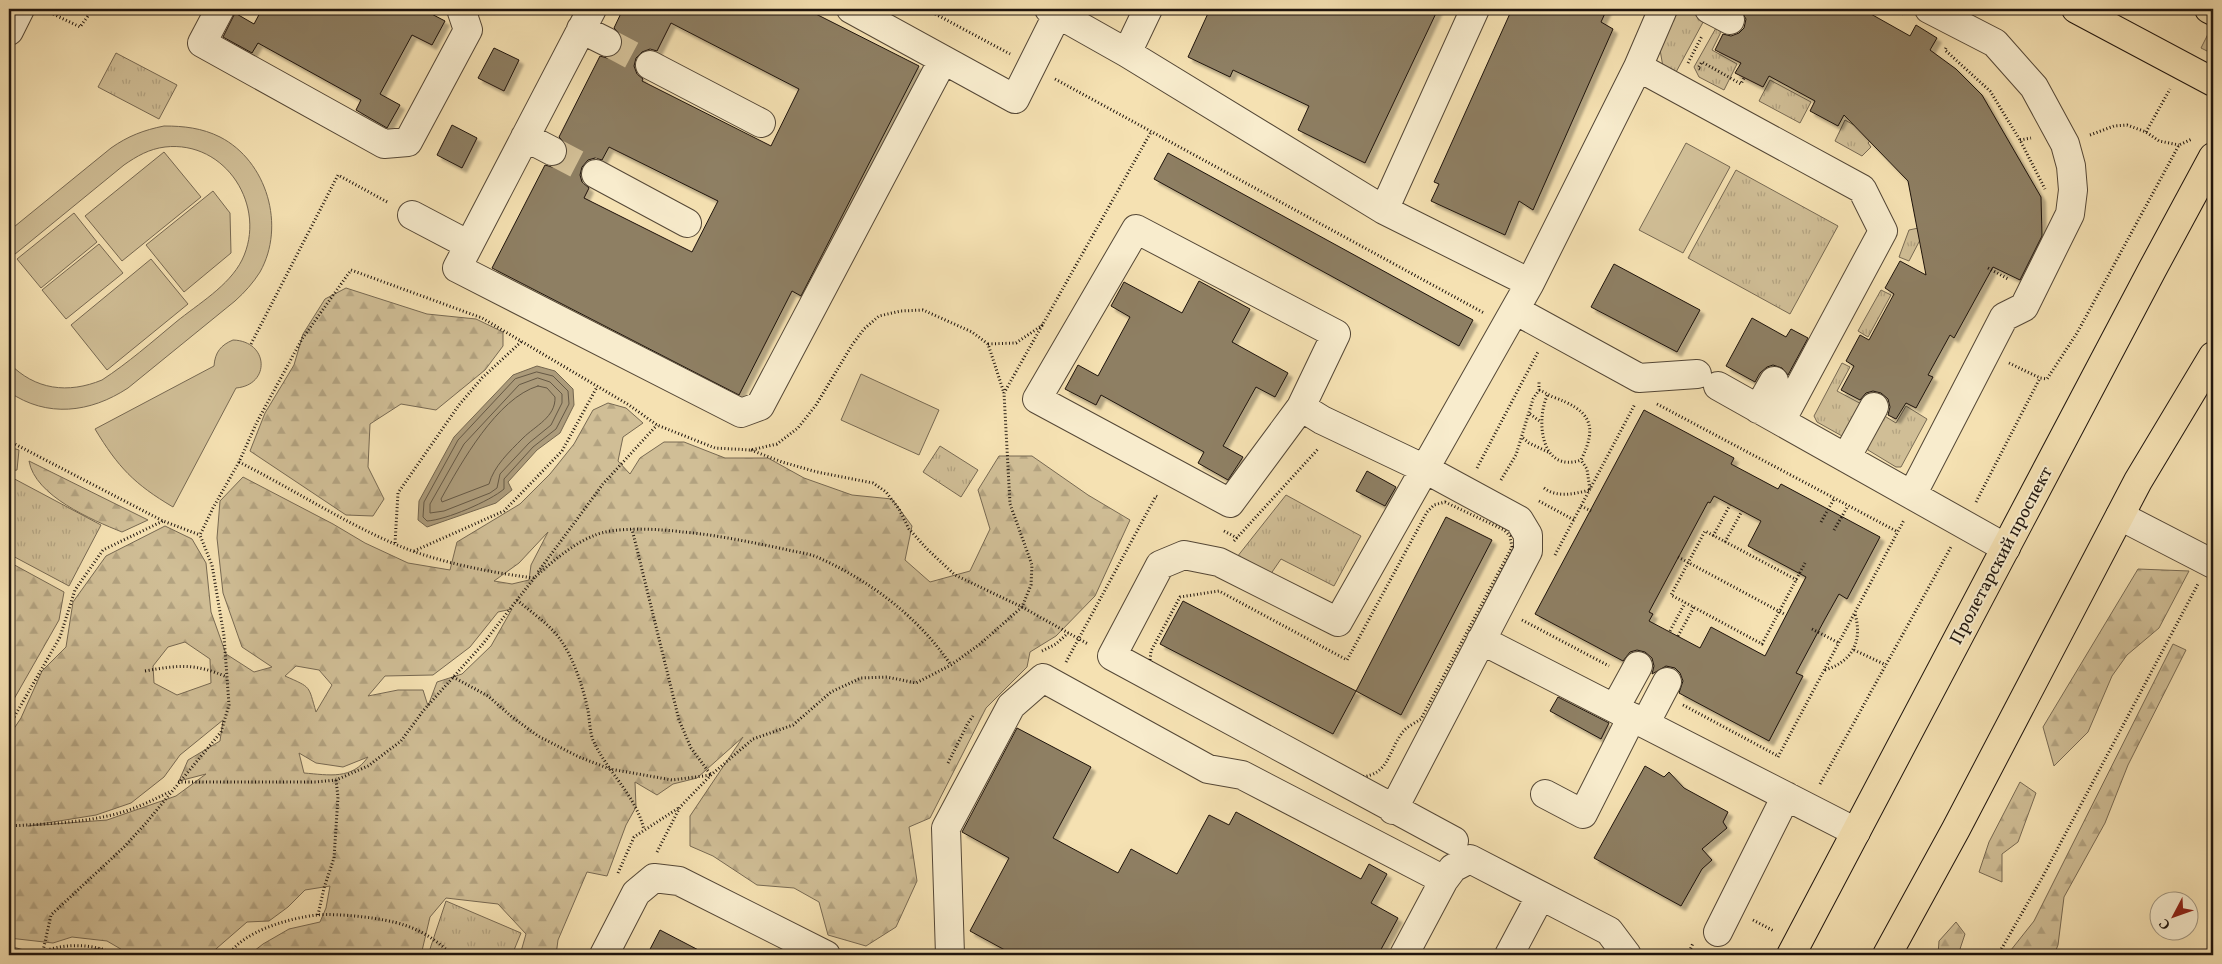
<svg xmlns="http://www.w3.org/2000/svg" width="2222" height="964" viewBox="0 0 2222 964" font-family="Vollkorn,serif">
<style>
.grass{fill:url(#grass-tufts);stroke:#776952}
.forest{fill:url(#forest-firs);stroke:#776952;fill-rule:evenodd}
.pitch{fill:#d0be96;stroke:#776952}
.water{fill:#ac9b7a;stroke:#73654e}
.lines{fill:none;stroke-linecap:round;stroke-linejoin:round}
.shore{stroke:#655844;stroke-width:1}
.building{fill:#8e7f63;stroke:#1e140d;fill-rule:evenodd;filter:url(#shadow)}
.minor-tunnel{stroke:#d5c299;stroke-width:28;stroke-dasharray:28 14;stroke-linecap:butt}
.minor-casing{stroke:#544736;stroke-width:30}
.major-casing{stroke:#1e140d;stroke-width:30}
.path{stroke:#1e140d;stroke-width:3;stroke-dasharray:1 2.5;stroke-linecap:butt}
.minor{stroke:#f8eccd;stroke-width:28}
.major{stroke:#f5e1b2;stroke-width:28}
.labels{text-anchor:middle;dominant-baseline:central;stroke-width:4;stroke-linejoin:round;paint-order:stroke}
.street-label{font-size:18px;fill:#1e140d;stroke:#f8eccd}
</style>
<defs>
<pattern id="grass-tufts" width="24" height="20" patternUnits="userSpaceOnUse" patternTransform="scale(1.25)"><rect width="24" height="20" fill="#d0be96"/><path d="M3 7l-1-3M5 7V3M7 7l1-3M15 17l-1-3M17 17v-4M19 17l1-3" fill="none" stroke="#b2a280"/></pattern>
<pattern id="forest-firs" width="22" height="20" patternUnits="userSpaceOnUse" patternTransform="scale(1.25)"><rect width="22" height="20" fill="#d0be96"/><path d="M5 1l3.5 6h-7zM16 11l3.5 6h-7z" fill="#b2a280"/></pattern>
<filter id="shadow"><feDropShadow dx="4.5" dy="4.5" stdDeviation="1" flood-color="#0004"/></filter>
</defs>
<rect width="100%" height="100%" fill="#f5e1b2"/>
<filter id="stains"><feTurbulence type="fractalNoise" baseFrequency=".004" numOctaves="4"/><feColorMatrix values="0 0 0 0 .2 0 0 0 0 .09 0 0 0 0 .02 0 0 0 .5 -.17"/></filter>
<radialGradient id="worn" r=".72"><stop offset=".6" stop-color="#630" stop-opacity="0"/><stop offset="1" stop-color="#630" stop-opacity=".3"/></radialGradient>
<path class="grass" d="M1674 9H1700L1708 13 1675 74 1663 67 1658 38Z
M1721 19 1726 22 1712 50 1737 64 1724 90 1699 77 1694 67Z
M2210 30 2213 32V54L2201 48Z
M116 53 177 85 159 119 98 87Z
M1770 80 1811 102 1800 123 1759 101Z
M1845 120 1874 136 1868 143 1871 147 1862 156 1835 141Z
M1736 170 1838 226 1790 314 1688 258Z
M1923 227 1920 240 1909 261 1899 257 1909 230Z
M1881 290 1891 295 1868 337 1858 331Z
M1842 363 1850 367 1837 391 1869 408 1851 441 1817 422 1814 416Z
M1906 406 1927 419 1901 467H1896L1868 450 1865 437 1878 412 1896 423Z
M940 446 978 470 961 497 923 472Z
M9 476 101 525 69 586 9 554Z
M1286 495 1361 536 1334 586 1281 559 1270 575 1237 557Z
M446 901 521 933 512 955H428Z"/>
<path class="forest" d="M346 288 427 314 476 319 503 332V346L485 370 436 410 401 404 370 424 368 467 384 499 373 516 346 515 250 451 265 413 294 365 303 334 325 299Z
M608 403 626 408 643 423 623 437 618 461 630 474 640 458 664 442H684L725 458H768L804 478 852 495 892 499 912 526 905 560 930 582 970 571 990 529 978 490 999 456H1032L1088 495 1130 520 1095 596 1056 636 1030 652 1027 667 986 708 930 818 909 827 917 881 896 927 866 946 828 935 819 902 794 888 757 885 713 856 690 846V816L743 737 697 778 673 784 657 795 635 782 636 807 626 825 607 876 587 872 558 940 556 955H520L526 934 498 904 446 898 430 917 421 955H249L263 944 289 929 320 922 326 908 330 886 305 890 288 907 269 921 247 922 209 955H131L107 941 72 937 53 943 9 938V736L21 718 42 671 66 647 73 602 106 556 165 526 192 539 206 563 211 612 226 654 254 672 272 667 242 647 223 593 217 538 220 501 243 477 333 524 365 543 408 563 450 570 457 542 520 504 550 474 574 444 593 410ZM548 532 531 565 529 580 512 584 494 581 519 563ZM512 609 491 646 462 674 437 682 428 706 423 690H398L368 696 385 676 433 675 470 647 498 612ZM185 642 210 659 211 683 177 695 154 683 153 666 168 647ZM296 666 319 670 332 685 316 712C308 685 312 688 285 676ZM223 720 220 741 188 760 179 781 206 774 176 796 107 820 28 826 96 815 131 803 164 777 180 755ZM299 753 316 763 343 767 368 757C352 780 329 775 304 773Z
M9 447 19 450 17 470 9 471Z
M29 461 148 520 122 532C92 520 35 496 29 461Z
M9 562 64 592 59 620 14 699 9 714Z
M2138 569 2189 571 2159 628 2127 655 2112 676 2088 732 2054 766 2043 727Z
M2173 644 2186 650 2128 765 2105 823 2064 897 2058 945 2054 955H2007L2034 921Z
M2020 782 2036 793 2018 842 2002 854V882L1979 872 1989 842Z
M1956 922 1965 934 1958 955H1938L1939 941Z
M9 946 24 950 28 955H9Z
M100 948 114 955H63L64 954Z"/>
<path class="pitch" d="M164 126C184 126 202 128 220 137 267 161 286 226 260 272 253 283 245 292 235 301L128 388C90 413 47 418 9 392V363C35 390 68 394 102 380 128 363 152 342 176 322 198 304 229 286 242 260 268 207 226 140 165 147 149 149 137 156 124 165L9 259V231L111 148C128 136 144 130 164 126Z
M1686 143 1730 167 1683 253 1639 230Z
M164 152 201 197 122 261 85 216Z
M213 191 230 213 231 253 184 292 146 245Z
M74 213 97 242 41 288 17 259Z
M99 244 123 273 66 319 42 290Z
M151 259 188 304 107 370 71 325Z
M233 340C269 341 271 385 236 388L173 507C134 484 118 467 95 429L214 366C215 352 221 345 233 340Z
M861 374 939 410 919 455 841 420Z"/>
<path class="water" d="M537 366 555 371 573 389 574 405 560 433 537 450 508 482 512 490 496 503 427 527 418 520 419 501 454 437 513 375Z"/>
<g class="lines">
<path class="shore" d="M537 372 553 376 568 391 569 404 556 429 533 447 504 479V489C490 501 446 520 427 521L423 517 424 502 458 440 515 379Z
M538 378 550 382 562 394V403L551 425 529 443 500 474 497 488 490 493 444 511 430 513V504L464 444 519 385Z
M538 386 547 388 555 397C556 417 535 426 523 438 509 452 494 466 489 484L442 502 441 499C461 463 497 398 538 386Z"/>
</g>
<path class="building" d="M262 9H422L445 21 432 45 412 35 380 94 400 105 387 128 356 110 361 100 258 43 252 53 223 37 235 13 254 24Z
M623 9H806L919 66 801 296 792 291 739 395 492 268 545 165 552 167 560 164 566 158 568 150 565 143 559 137 600 56 607 58 615 55 621 49 623 42 620 34 614 28ZM671 23 799 89 771 146 642 81 643 79 637 74 634 66 636 58 642 52 650 49 657 51ZM609 147 718 201 692 252 584 198 589 188 582 182 580 175 582 167 588 160 595 158 602 160Z
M1210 9H1438L1365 163 1298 130 1309 106 1233 70 1230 77 1188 57Z
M1512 9H1607L1601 22 1613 29 1533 210 1519 201 1505 235 1431 201 1439 184 1434 182Z
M1740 9H1862L1910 36 1916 25 1937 38 1930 50 1956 69 1982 95 2041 197 2042 236 2020 280 1993 267 1954 338 1950 335 1928 375 1933 377 1916 408 1906 403 1896 419 1888 415 1890 407 1888 399 1881 393 1873 391 1866 393 1860 400 1841 390 1854 366 1846 361 1860 335 1869 340 1894 294 1885 288 1900 261 1926 275 1908 181 1844 115 1838 126 1810 111 1815 101 1769 76 1763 87 1735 73 1741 63 1715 50 1723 34 1731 36 1739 33 1744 28 1746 19Z
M494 48 519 60 504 91 478 78Z
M452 125 477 138 462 168 437 155Z
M1168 153 1473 320 1459 346 1154 179Z
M1614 264 1700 310 1677 352 1591 307Z
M1199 281 1250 309 1232 342 1288 373 1275 397 1256 387 1223 446 1243 457 1228 480 1198 463 1204 452 1101 395 1096 405 1065 389 1078 365 1098 376 1130 317 1111 306 1124 282 1182 313Z
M1752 318 1786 337 1791 329 1808 338 1788 375 1782 368 1773 365 1767 367 1760 373 1755 382 1726 366Z
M1644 410 1734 458 1731 464 1748 473 1778 489 1781 484 1880 537 1847 599 1839 594 1825 619 1796 673 1803 676 1769 741 1679 693 1683 681 1680 673 1675 668 1666 666 1652 674 1654 666 1652 658 1645 652 1637 650 1630 652 1623 661 1535 614ZM1714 496 1761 521 1748 546 1806 577 1765 656 1711 627 1700 648 1649 621 1653 614 1649 612 1708 502 1710 503Z
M1367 471 1396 487 1385 506 1356 491Z
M1446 517 1492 540 1401 715 1356 691Z
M1183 601 1356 691 1333 734 1160 644Z
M1558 697 1609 723 1601 739 1550 711Z
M1017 728 1091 767 1053 838 1118 873 1131 849 1177 874 1209 815 1229 825 1236 812 1361 879 1369 864 1387 874 1371 903 1398 918 1378 955H1014L970 931 1009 858 962 832Z
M1645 766 1664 777 1669 772 1684 788 1728 812 1723 822 1727 828 1702 849 1712 860 1702 869 1681 906 1594 858Z
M660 930 708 955H647Z"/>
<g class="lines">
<path class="minor-tunnel" d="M607 42 650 65
M552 151 596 174"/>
<defs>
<path id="minor" d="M220 9 202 43 384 144 408 142 468 30 461 9
M592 9 457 268 741 413 760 406 943 60
M851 9 1015 99 1057 15
M1049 9 1127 53 1384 210 1530 283
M1709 9 1730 20
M581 29 607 42
M9 31 20 9
M1127 53 1148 9
M650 65 761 123
M1638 67 1862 189 1883 231 1781 421
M525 137 552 151
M596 174 687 223
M1384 210 1475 9
M412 215 469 245
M1136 229 1336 334 1301 407 1230 503 1037 399Z
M1515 310 1639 378 1697 374
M1718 386 2006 548
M1301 407 1322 420 1425 469 1519 520 1528 535V551L1393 810
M1758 409 1774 381
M1846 458 1874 407
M1912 495 2004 317 2024 307 2070 214 2073 190 2071 166 2065 144 2034 87 1995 43 1929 9
M2120 516 2213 564
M1481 640 1856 832
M1615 708 1638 666
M1645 724 1667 682
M1545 794 1583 814 1632 717
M1454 841 1112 656 1160 565 1184 555 1219 562 1338 622 1530 283 1638 67 1663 9
M1444 880 1453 868 1470 859 1609 931 1627 955
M1718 932 1786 796
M604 955 636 893 654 878 679 881 826 955
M950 955 946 828 1011 706 1043 678 1208 769 1242 775 1444 880 1404 955
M1509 955 1540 897"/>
<path id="major" d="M2076 9 2213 82
M2209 9 2213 11
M1791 955 2152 270 2213 157
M1887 955 1956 829 2138 481 2213 356"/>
</defs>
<use href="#minor" class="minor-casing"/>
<use href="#major" class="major-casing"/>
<path class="path" d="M926 9 1010 54
M1893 9 1903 14
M47 11 80 27 93 9
M1946 48 1945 50 1990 91 2020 140 2045 189
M1688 63 1702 36
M1700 69 1698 68 1702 62 1741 84 1744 78
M1055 79 1484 313
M2146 132 2170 89
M2090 135 2114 126 2127 125 2146 132 2159 141 2179 145
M2020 140 2031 138
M1988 268 2008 279
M251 344 338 175 389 203
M988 344 1016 343 1044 324
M2009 363 2040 378 2047 379 2077 333 2179 145 2192 139
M1539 390C1545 392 1548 395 1553 397 1589 410 1599 424 1581 460 1541 474 1535 420 1548 394
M1657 404 1898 532
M1530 414 1541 422
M1523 438 1529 443 1550 453
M9 441 163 521 200 535
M751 450 782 462 817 472 873 483 886 492 899 509 909 529 927 549 955 575 1022 607 1088 644
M239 462C295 490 357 531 415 552 453 565 494 573 534 578 552 562 571 545 593 536 613 526 661 529 683 532 717 535 750 542 784 549 795 552 807 553 817 557 871 581 918 617 951 665
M1477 468 1538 352
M1501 480 1516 455 1533 399 1539 390V382
M1544 488C1557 498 1574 494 1590 490L1587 469 1581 460
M1539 501 1574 520
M1445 502 1504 530 1510 536 1512 547 1421 719C1415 723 1406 727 1402 733 1387 754 1389 774 1361 777L1154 666 1150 660 1151 651 1180 597 1219 591 1347 660 1427 512 1434 505Z
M1976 502 2040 378
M1581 506 1591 511
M1821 522 1834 499
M1834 530 1848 506
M1224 531 1237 538
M1713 536 1730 505
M1234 541 1319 448
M1725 542 1742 511
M395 543 398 493 459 405 482 378 522 341
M414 551 504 511 562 451 597 387
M1555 555 1635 404
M1678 557 1786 615
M538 572 603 484 657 425
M1797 580 1705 531 1671 595 1762 644 1805 563
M517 600C532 613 551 625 562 642 574 660 582 685 587 706 590 717 589 730 593 740 607 772 636 795 644 830
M1522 620 1609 666
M1812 629 1839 643
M1670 631 1685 603
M1678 636 1694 607
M1854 650 1886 665
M1042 651 1056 644 1068 633
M1066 662 1156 496 1158 497
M1825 670C1852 662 1863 641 1855 614
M145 671C179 665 194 663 227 677
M453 677 488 696 512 717 538 736 579 757 610 769 672 780 711 775 691 748 679 720 632 529
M1683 705 1778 756
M9 726 60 637 75 590 103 550 163 521
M1778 757 1904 520
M948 763 968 723 973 716
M178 782H316L336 780 368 766 401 741 423 711 482 645 535 577
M1820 784 1951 547
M9 826C44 824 81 823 116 814 134 809 152 801 169 792
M657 852 680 807 711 775 753 739 793 725 831 692 861 678 887 677 916 683 951 665 980 644 1022 607 1031 585 1032 565 1010 504 1004 393 1151 132
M618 873 634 837 680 807
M318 915 324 888 334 858 338 797 336 780
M1753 920 1774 931
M43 951 51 915 124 847 146 823 221 732 229 705 224 636 212 565 200 535 213 508 239 462 257 422 302 339 351 270 482 318 629 405 657 425 715 448 751 450 777 444 798 428 816 405 852 345 864 329 879 316 901 311 923 310 972 332 988 344 1004 393
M37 955C58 942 96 943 116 955
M229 955C243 931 290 918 317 915 337 913 385 918 404 925 423 931 439 942 452 955
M1688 955 1693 943
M1998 955 2042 878 2198 584"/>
<use href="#minor" class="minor"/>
<use href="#major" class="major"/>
</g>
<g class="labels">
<g class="street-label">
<text transform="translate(2002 556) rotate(-62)">Пролетарский проспект</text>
</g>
</g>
<rect width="2222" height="964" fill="none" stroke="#f5e1b2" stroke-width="30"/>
<rect x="10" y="10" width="2202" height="944" fill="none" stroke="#1e140d" stroke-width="2.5"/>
<rect x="15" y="15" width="2192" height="934" fill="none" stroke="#1e140d"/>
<g transform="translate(2174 916) rotate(229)"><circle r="24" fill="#f8eccd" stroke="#a19680"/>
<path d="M0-4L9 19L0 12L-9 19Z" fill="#8f2418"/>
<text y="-8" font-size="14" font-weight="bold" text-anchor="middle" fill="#1e140d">С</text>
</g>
<rect width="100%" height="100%" filter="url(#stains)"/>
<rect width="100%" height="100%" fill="url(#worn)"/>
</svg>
